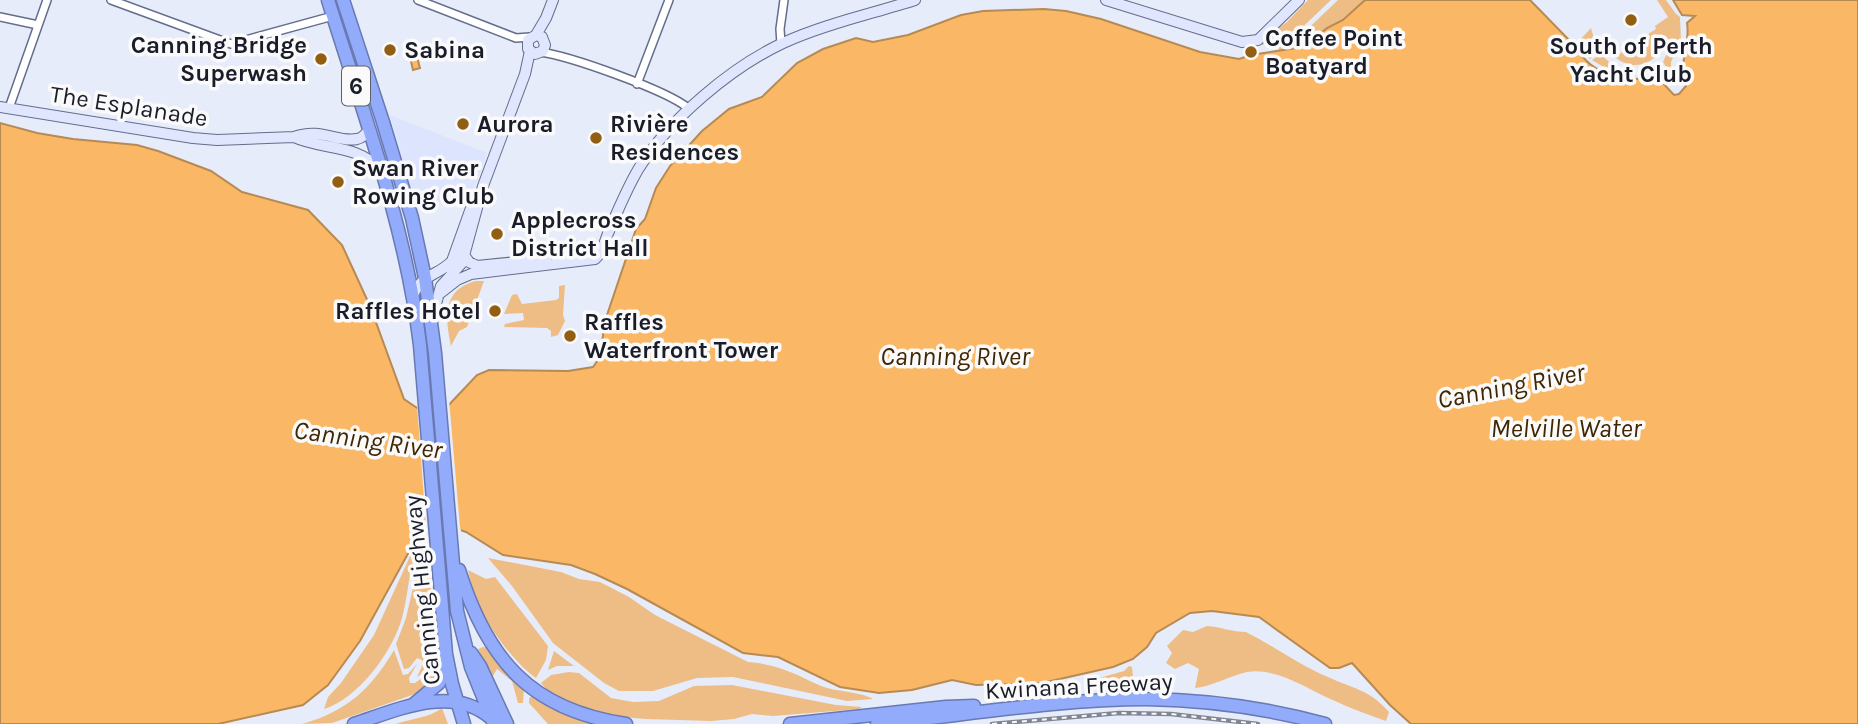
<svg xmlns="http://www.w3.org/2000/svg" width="1858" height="724" viewBox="0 0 1858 724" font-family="Karla,sans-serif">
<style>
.built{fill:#dce5fd}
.green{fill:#edbd85}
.water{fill:#fab866;stroke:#b78a54;stroke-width:2}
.pier{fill:#e7ecfa}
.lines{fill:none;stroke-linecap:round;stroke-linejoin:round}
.street-casing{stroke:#646d8b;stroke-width:10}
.secondary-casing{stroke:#646d8b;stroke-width:12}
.highway-casing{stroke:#6979b2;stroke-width:15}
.street{stroke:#fff;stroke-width:7}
.secondary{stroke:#dfe6fe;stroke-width:10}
.highway{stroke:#93abfb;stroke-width:12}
.rail-casing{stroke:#818592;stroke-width:4.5}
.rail{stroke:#fafafa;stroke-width:2;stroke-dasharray:5;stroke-linecap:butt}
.poi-dot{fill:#925e11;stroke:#fafafa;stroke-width:2.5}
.labels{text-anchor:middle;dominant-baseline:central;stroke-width:7;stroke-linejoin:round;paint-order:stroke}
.shield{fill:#fafafa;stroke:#5d5f68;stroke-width:2}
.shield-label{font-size:23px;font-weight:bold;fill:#1a1d29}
.poi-label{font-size:24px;font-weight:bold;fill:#1a1d29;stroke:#fafafa;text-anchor:start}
.street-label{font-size:24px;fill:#1a1d29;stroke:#fafafa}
.water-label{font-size:26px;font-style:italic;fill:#402602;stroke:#fafafa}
</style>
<rect width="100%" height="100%" fill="#e7ecfa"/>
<path class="built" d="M390 115 487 153 468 204 415 200Z"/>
<path class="green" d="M1308 0H1331L1290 39 1251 47 1287 22Z
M1338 0H1365L1343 20 1327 28 1303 47 1298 46 1281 55 1278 46 1294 42Z
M1657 0H1666L1676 14 1680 17 1681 41 1671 62V68L1678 81V86L1663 62 1668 51 1663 48C1644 76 1614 67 1602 39L1609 34 1612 39 1609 41 1618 55 1631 46 1634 51 1641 47 1637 41 1656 29 1655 26 1668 17Z
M1591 28 1598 53 1590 59 1575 45Z
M1601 54 1611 64 1621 69V73L1609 70 1592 60Z
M476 281H484L467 327 459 331 451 346C445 319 442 289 476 281Z
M565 285 563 315 565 321 558 335 551 337V331L547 328 504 327 505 324 524 320 523 313 504 314 512 295 517 294 522 304 556 300 559 298V286Z
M425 531C426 550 416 548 412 565 408 582 407 600 402 618 393 651 358 699 324 709L328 697 341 683 374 635 412 552Z
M428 550 430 574 417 573C415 566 421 554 428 550Z
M488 558 561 572 579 579 600 582 629 597 655 615 748 662C762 663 776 666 790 672 804 677 817 686 831 689 841 691 866 694 873 699L847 701 733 677 697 678 653 691H619L604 683 553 643 512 586Z
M468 570 486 579 495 577 548 646 546 660 536 678C513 662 486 624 475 598 472 589 470 579 468 570Z
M418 577 430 578 437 654 436 665 417 677 423 664 422 660 417 658 409 668 404 669 396 644 406 618 415 579Z
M1207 626C1221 627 1232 632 1246 632 1274 646 1299 665 1328 677 1353 689 1369 689 1389 712L1386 721C1369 715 1352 709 1335 701 1309 690 1277 667 1247 672 1229 676 1214 686 1195 688L1199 669 1188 663 1175 669 1166 663 1172 653 1167 646 1183 630 1193 632Z
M483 647 488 648 493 658 524 689 523 703H518L512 681 497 669 493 676 492 688 478 649Z
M394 650 403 675 408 674 417 664 409 678 410 683H415L430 672 436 673 435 677 425 690 415 694 332 723 302 724C346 712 371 689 394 650Z
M554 651 574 666H557L548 670Z
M1129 666 1132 667 1134 686 1086 684 1085 682 1124 671Z
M569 672 579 673 611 698 633 702 659 701 694 686 732 685 836 705 862 707 859 709 773 716 752 714 734 719 711 721 646 719 600 715 564 702 548 691 541 683 551 675Z
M533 694 574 718 594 724H548L529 703V699Z
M442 708 448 724H396C412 718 429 718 442 708Z"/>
<path class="water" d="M1365 0H1530L1577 48C1593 79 1629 79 1660 80L1674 95 1679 94 1686 86C1677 64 1691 45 1687 23L1695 16 1682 15 1673 0H1858V724H1411L1390 705 1352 663 1339 668H1330L1259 617 1212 611 1190 613 1156 633 1147 647 1133 659 1113 667 1042 683 976 685 952 680 912 690 879 693 840 687 778 657 743 653 627 589 595 574 571 565 503 555 466 532 427 519 360 641 328 685 303 705 218 724H0V123L37 133 73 139 137 145 158 151 211 171 242 192 308 210 342 245 370 306 404 399 426 414 444 410 477 375 489 370 568 371 593 367 600 357 605 321 636 229 645 219 656 188 670 166 702 131 729 109 762 97 797 63 823 49 856 38 873 42 908 35 961 15 983 11 1044 9 1066 11 1101 19 1200 52 1239 59 1251 55 1303 47 1327 28 1343 20Z
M413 42 420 68 413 70 407 44Z"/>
<path class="pier" d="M449 399 460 527 462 534 428 523 426 527 417 404 426 410 442 407Z"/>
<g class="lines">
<defs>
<path id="street" d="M111 0 231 44 333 16
M418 0 516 38 530 37
M0 17 38 25
M781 44 780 29 784 0
M540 52C570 56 666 90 688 108
M637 84 669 0
M9 108 47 0"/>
<path id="secondary" d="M1106 0 1242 42 1258 40 1299 0
M536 35 542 37 545 45 543 51 535 54 528 49V40L536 35 546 18 553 0
M0 107 193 138 217 140 294 137C321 127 337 143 357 139 363 138 366 134 369 129
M294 137C322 150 359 144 380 170
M464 255 469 262 477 266 546 259
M439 294 457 280 471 274 595 259C604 251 604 242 609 231 618 210 627 188 639 168 670 119 730 68 783 43 825 24 871 14 915 0
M413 295C423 273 438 276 452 261L471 208
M433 315 441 286 462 263 483 186 525 74 530 51"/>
<path id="highway" d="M328 0C363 113 406 227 420 345L446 654 452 684 464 724
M343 0 383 122 412 218 425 278 435 353 457 611 471 667 494 724
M459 570C487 659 530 710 626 724
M471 653 480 666 507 724
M414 704 439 683 445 662
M354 724C397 710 451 684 491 718
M790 724 946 707 974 706
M877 724C966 715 1057 699 1147 699 1207 700 1267 708 1325 724"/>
</defs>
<use href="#street" class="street-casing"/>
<use href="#secondary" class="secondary-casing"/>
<use href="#highway" class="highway-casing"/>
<use href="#street" class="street"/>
<use href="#secondary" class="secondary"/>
<use href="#highway" class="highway"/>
<defs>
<path id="rail" d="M992 724 1119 713 1171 714 1258 724"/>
</defs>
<use href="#rail" class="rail-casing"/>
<use href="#rail" class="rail"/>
</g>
<g class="poi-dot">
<circle cx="1631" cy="20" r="7"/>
<circle cx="390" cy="50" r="7"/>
<circle cx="1251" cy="52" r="7"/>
<circle cx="321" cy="59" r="7"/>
<circle cx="463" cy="124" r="7"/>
<circle cx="596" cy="138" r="7"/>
<circle cx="338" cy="182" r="7"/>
<circle cx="497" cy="234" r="7"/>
<circle cx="495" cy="311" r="7"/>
<circle cx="570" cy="336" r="7"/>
</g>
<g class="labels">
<rect class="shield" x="342" y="66.5" width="28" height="39" rx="5"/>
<g class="shield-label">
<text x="356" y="86">6</text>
</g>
<g class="poi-label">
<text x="1265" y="38">Coffee Point<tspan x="1265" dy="28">Boatyard</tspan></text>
<text x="307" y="45" text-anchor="end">Canning Bridge<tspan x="307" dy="28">Superwash</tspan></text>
<text x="1631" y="46" text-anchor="middle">South of Perth<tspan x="1631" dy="28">Yacht Club</tspan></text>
<text x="404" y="50">Sabina</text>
<text x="477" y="124">Aurora</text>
<text x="610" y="124">Rivière<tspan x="610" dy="28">Residences</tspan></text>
<text x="352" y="168">Swan River<tspan x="352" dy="28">Rowing Club</tspan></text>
<text x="511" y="220">Applecross<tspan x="511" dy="28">District Hall</tspan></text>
<text x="481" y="311" text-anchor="end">Raffles Hotel</text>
<text x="584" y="322">Raffles<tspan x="584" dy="28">Waterfront Tower</tspan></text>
</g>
<g class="street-label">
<text transform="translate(129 106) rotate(9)">The Esplanade</text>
<text transform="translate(422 590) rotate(-96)">Canning Highway</text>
<text transform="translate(1079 686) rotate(-3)">Kwinana Freeway</text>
</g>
<g class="water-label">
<text x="955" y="356">Canning River</text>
<text transform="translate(1511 386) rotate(-11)">Canning River</text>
<text x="1566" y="428">Melville Water</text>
<text transform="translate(368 440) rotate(8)">Canning River</text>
</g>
</g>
</svg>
